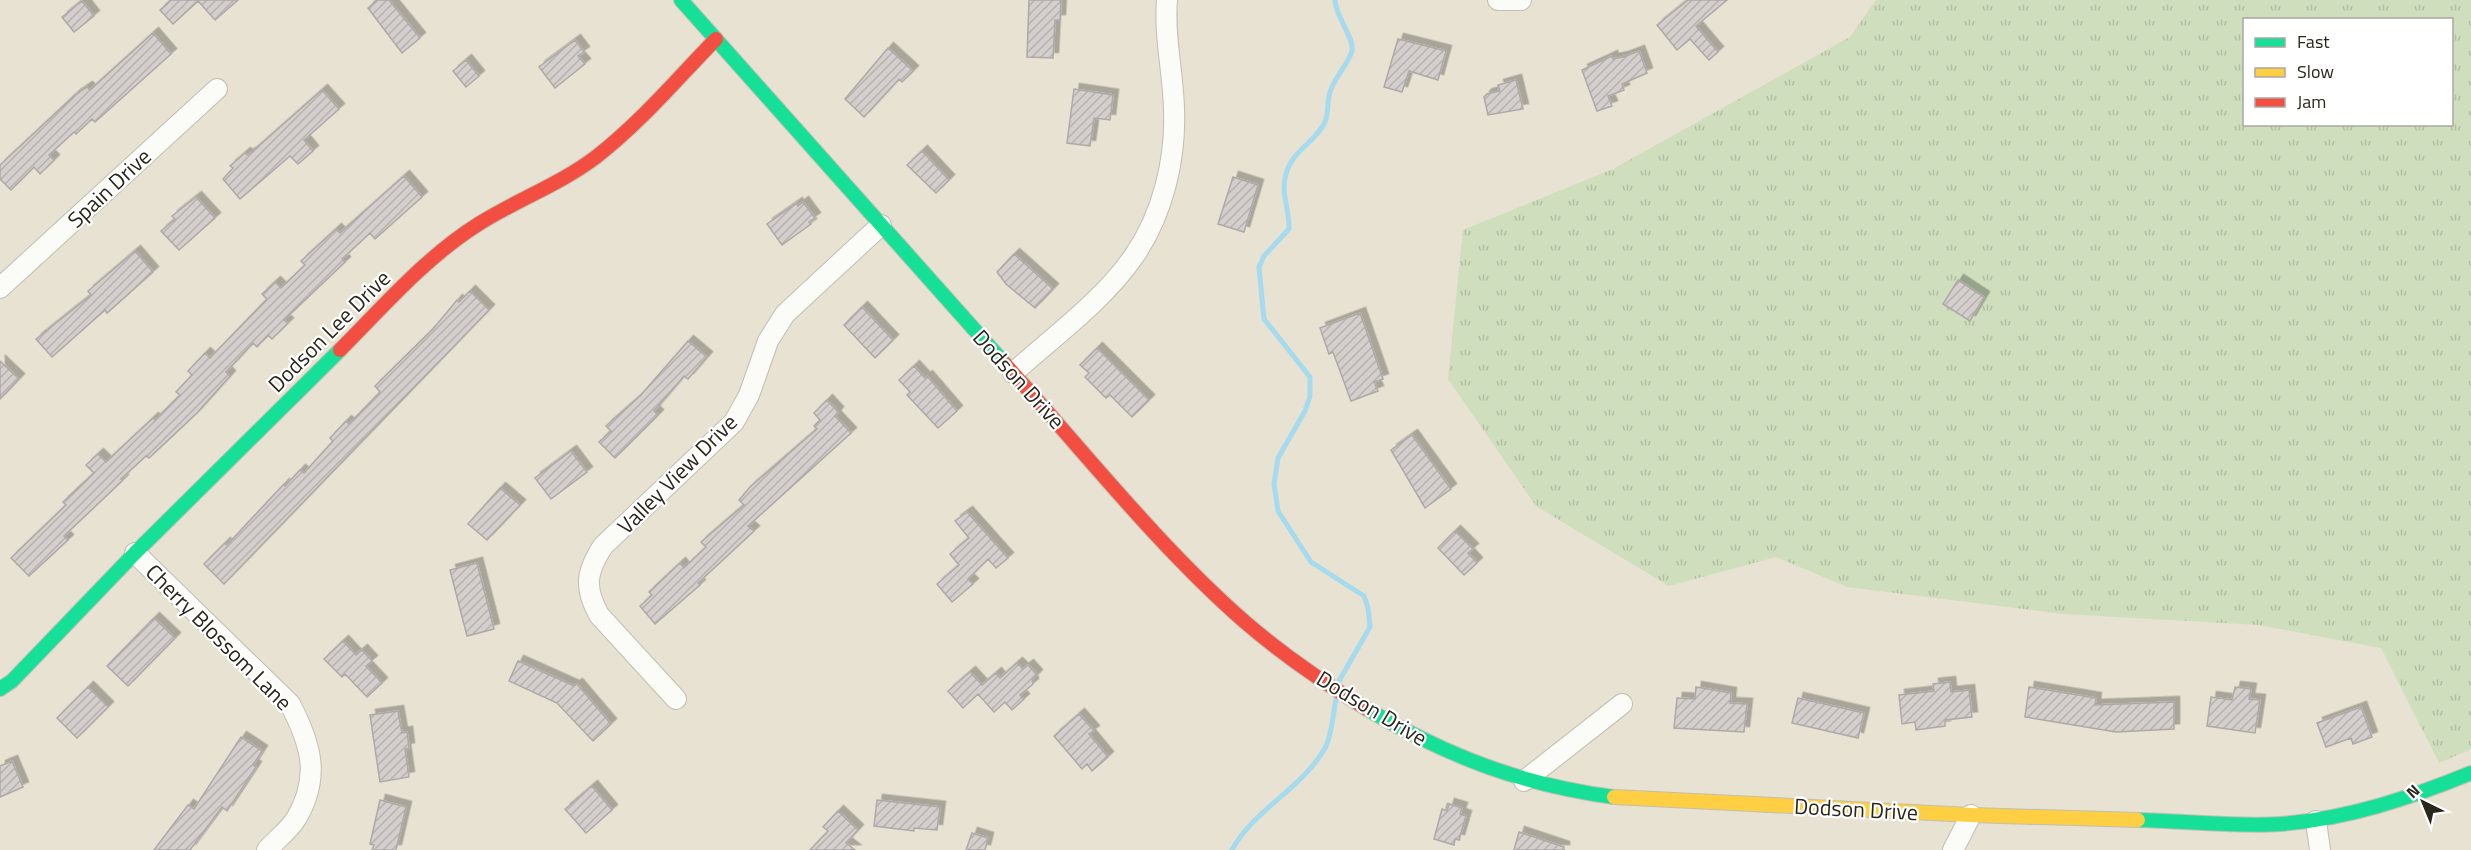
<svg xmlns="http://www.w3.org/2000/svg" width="2471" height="850" viewBox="0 0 2471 850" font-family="'Titillium Web',sans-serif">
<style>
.park{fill:url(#park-tufts);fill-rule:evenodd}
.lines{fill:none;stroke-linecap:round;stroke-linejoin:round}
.stream{stroke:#a6daef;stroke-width:5}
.building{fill:url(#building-hatch);stroke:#aea9a7;stroke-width:1.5;filter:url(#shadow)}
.street-casing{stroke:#c2bfb2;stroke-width:22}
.fast-casing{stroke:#c2bfb2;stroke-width:16}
.slow-casing{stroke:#c2bfb2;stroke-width:16}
.jam-casing{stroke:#c2bfb2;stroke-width:16}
.street{stroke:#fbfbf8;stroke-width:20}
.fast{stroke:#16e098;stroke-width:14}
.slow{stroke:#ffcf43;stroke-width:14}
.jam{stroke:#f24e42;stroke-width:14}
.labels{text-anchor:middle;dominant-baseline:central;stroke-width:4.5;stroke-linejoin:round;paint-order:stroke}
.street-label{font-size:22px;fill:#29261b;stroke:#fff}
</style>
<defs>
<pattern id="park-tufts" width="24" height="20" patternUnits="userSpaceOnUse" patternTransform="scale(1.5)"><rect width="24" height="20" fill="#cfdebd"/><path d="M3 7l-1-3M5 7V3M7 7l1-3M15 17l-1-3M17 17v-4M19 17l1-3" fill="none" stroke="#b2bea2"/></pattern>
<pattern id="building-hatch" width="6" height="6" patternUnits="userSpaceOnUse" patternTransform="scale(1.5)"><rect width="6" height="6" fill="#d4cfcd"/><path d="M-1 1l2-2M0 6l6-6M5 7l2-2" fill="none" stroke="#b6b2af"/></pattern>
<filter id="shadow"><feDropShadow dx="5.5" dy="-5.5" stdDeviation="0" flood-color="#0004"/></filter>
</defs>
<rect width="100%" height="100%" fill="#e7e2d1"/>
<path class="park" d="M1876 0H2471V749L2439 763 2381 648 2259 625 2064 614 1847 587 1776 557 1669 586 1536 506 1448 379 1463 230 1613 169 1850 37ZM2244 20H2452V124H2244Z"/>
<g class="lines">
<path class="stream" d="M1335 0C1335 16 1355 39 1352 51 1347 67 1332 79 1329 96 1327 105 1329 115 1324 124 1314 143 1292 151 1286 174 1280 193 1290 210 1289 229L1264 256 1259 267 1264 319 1310 377V396L1305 411 1278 458 1274 484 1278 511 1311 562 1364 596 1368 608 1370 627 1339 681
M1232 850C1254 809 1302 789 1325 748 1332 735 1333 714 1336 699"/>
</g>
<path class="building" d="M171 0H238L215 20 198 1 173 24 160 10Z
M377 0H389L420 38 402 53 368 8Z
M1029 0H1061L1060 20H1055L1053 58 1027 57Z
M1688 0H1727L1696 26 1718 52 1709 60 1690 39 1677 50 1657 25Z
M82 1 94 16 74 32 62 17Z
M153 33 171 54 95 122 92 119 76 134 74 132 49 155 54 160 40 174 34 167 11 190 0 179V165L75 95 87 87 90 90Z
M1398 39 1446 51 1438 80 1409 71 1402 92 1384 87Z
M575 40 584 52 578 56 585 64 555 88 539 67Z
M888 48 913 71 902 82 899 79 864 117 845 99Z
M1639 51 1647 73 1622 84 1624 90 1608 96 1612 106 1597 111 1582 70 1612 56 1613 59 1623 57Z
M466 60 479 76 466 87 453 71Z
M1516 80 1523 109 1488 115 1484 97 1487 94 1500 91 1498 85Z
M1074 89 1113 95 1110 120 1094 118 1090 146 1067 143Z
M322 90 339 109 304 140 313 151 298 164 290 156 240 199 223 179 233 168 230 166 245 153 247 155 253 151Z
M922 151 949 180 936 193 907 165Z
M404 176 422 197 375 239 370 233 342 259 345 262 284 320 288 323 272 339 268 335 257 347 253 343 226 372 230 376 197 413 149 458 146 456 121 479 123 480 64 536 68 540 29 576 11 558 66 505 63 502 94 473 86 465 98 454 106 462 153 418 155 420 180 395 176 392 192 375 188 371 205 353 210 358 267 299 262 294 275 282 281 288 305 265 301 261 336 229 340 233Z
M1233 177 1258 185 1244 232 1218 224Z
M196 197 215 218 179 250 161 231 175 219 172 216Z
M803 202 815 218 809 222 811 224 782 245 767 224 797 203 798 206Z
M135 251 153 272 107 313 105 310 52 357 36 339 91 295 88 291Z
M1014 254 1053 289 1035 308 1006 284 997 272Z
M1958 280 1984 297 1970 321 1943 304Z
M470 291 489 310 224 584 204 564 225 543 227 545 284 484 285 486 300 470 304 473 333 441 330 438 346 421 349 424 380 392 375 386 433 329 457 300 459 302Z
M862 307 893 340 875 358 844 325Z
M1360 313 1383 379 1374 382 1378 391 1351 401 1333 352 1329 354 1320 328Z
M688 341 707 357 688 379 684 376 654 411 658 415 615 458 599 442 611 431 606 426 640 396Z
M1097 348 1149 400 1132 417 1110 395 1106 398 1085 377 1089 373 1080 365Z
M0 361 19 379 0 399Z
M914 366 925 378 927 376 957 411 938 428 907 395 910 392 899 380Z
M827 400 838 412 835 416 851 433 748 526 754 531 698 583 700 585 655 624 640 606 652 595 649 592 680 563 684 568 706 547 701 542 744 505 739 500 750 487 817 429 814 426 820 420 814 413Z
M1412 435 1451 489 1425 508 1391 450Z
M571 451 587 472 551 499 535 478Z
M500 488 520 505 487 540 468 524Z
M967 512 1008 558 996 568 988 559 968 579 973 584 952 602 937 584 959 565 950 554 969 538 955 521Z
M1455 531 1473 549 1468 553 1477 563 1464 575 1438 548Z
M477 563 494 629 467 636 450 570Z
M154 618 175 638 128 686 107 666Z
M343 641 356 655 362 650 372 661 366 666 382 683 367 697 345 674 342 677 324 659Z
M518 661 574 686 577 684 611 724 593 741 557 703 509 681Z
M1017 663 1023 669 1028 665 1037 675 1032 680 1033 684 1020 695 1024 699 1012 710 1005 702 994 712 978 694 963 708 948 691 970 672 982 685 996 673 1000 678Z
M1950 682 1951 692 1969 690 1972 717 1945 720V726L1916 730 1915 722 1902 724 1899 695 1934 691 1933 684Z
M88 687 108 707 77 738 57 718Z
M1696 687 1731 693 1730 703 1747 704 1744 732 1674 728 1677 698 1695 699Z
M2029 687 2096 698 2095 705 2174 702V729L2116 732 2025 717Z
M2235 687 2251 689 2249 699 2260 700 2255 733 2207 726 2211 697 2232 700Z
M1798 698 1864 713 1858 738 1792 723Z
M2361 707 2372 737 2353 744 2351 738 2326 747 2317 723Z
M398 711 402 733 407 732 409 748 405 749 409 777 380 782 370 715Z
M1079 714 1094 731 1089 734 1108 757 1092 771 1087 764 1082 769 1054 736Z
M241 737 262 751 253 765 256 767 227 811 222 807 190 850H154L188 805 194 809Z
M12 761 23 787 0 797V766Z
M592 786 612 810 586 833 565 809Z
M380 800 406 807 396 850H372L374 845 370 844Z
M877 800 940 807 937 830 914 828V831L874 826Z
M1449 804 1462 808 1460 814 1466 816 1459 840 1455 839 1454 845 1434 839 1442 809 1447 811Z
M838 811 858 830 846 843 855 850H810L828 831 823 827Z
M1519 832 1564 847V850H1514Z
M972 833 988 838 985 850H966Z"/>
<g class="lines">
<defs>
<path id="street" d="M1498 0H1521
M0 288 217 89
M1013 373C1052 338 1105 299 1134 256 1163 214 1176 159 1174 109 1173 72 1164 36 1167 0
M135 553 290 704C311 744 321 777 296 819 289 830 276 840 267 850
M676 699 599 615C584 588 586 572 603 546L734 422 749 395 768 341 785 314 881 225
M1524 781 1622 704
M2316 821 2320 850
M1953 850 1971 815"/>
<path id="fast" d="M681 0 1005 364
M0 689 12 681 135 553 340 350
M1367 709C1447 756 1522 785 1614 797
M2138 820C2185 821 2234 827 2281 824 2347 819 2410 798 2471 773"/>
<path id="slow" d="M1614 797 1971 815 2138 820"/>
<path id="jam" d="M340 350C383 307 425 258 477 225 516 200 559 185 596 157 640 123 677 79 716 39
M1005 364C1082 449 1158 546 1245 622 1282 654 1324 683 1367 709"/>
</defs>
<use href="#street" class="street-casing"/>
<use href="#fast" class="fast-casing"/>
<use href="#slow" class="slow-casing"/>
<use href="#jam" class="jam-casing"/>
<use href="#street" class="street"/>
<use href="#fast" class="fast"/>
<use href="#slow" class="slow"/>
<use href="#jam" class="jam"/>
</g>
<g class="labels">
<g class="street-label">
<text transform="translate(109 188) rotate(-43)">Spain Drive</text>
<text transform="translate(329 331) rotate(-45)">Dodson Lee Drive</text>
<text transform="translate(1019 379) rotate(48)">Dodson Drive</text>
<text transform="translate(677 474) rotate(-45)">Valley View Drive</text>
<text transform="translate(219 637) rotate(45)">Cherry Blossom Lane</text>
<text transform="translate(1372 708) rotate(31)">Dodson Drive</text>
<text transform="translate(1856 809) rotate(3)">Dodson Drive</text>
</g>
</g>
<rect x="2243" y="18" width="210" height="108" fill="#ffffff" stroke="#a9a8a4" stroke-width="1.5"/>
<rect x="2255" y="38" width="30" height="9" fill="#16e098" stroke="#a9a8a4" stroke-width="1.5"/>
<text x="2297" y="48" font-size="18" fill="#29261b">Fast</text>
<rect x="2255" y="68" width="30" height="9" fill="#ffcf43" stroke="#a9a8a4" stroke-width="1.5"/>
<text x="2297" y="78" font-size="18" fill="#29261b">Slow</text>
<rect x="2255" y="98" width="30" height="9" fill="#f24e42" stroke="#a9a8a4" stroke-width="1.5"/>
<text x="2297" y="108" font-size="18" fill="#29261b">Jam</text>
<g transform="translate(2423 802) rotate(317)" stroke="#ffffff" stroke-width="4.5" paint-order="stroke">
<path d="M0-4.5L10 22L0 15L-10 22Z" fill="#29261b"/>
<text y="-9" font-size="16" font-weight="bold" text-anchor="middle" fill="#29261b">N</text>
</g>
</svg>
